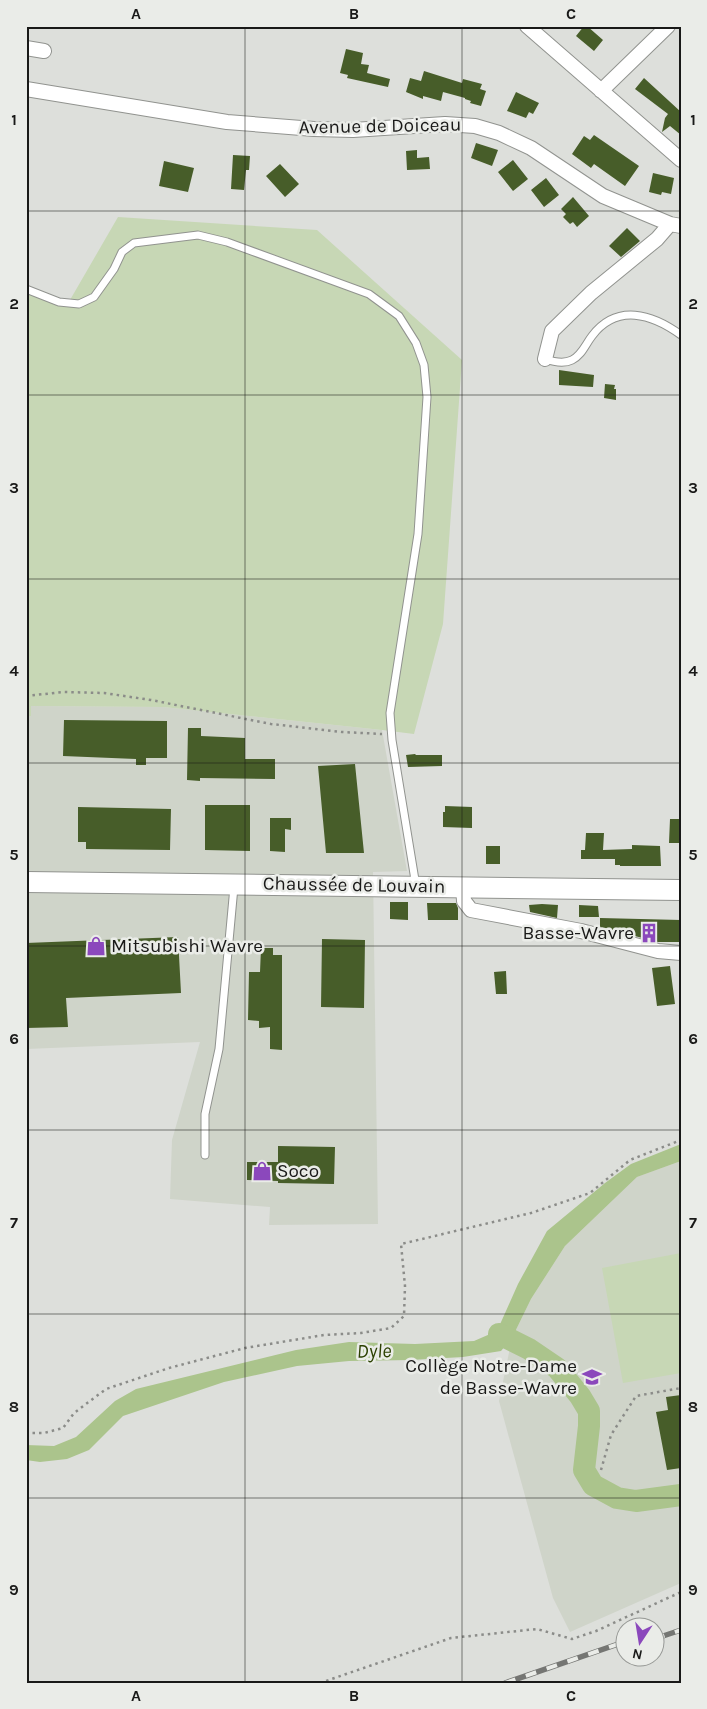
<svg xmlns="http://www.w3.org/2000/svg" width="707" height="1709" viewBox="0 0 707 1709" font-family="Karla,sans-serif">
<style>
.built{fill:#cfd4c9}
.green{fill:#c7d7b5}
.water{fill:#abc48c}
.lines{fill:none;stroke-linecap:round;stroke-linejoin:round}
.river{stroke:#abc48c;stroke-width:22}
.building{fill:#475d29}
.lane-casing{stroke:#91938f;stroke-width:9}
.street-casing{stroke:#91938f;stroke-width:16}
.secondary-casing{stroke:#91938f;stroke-width:22}
.path{stroke:#8b8c89;stroke-width:2.5;stroke-dasharray:2.5 4;stroke-linecap:butt}
.lane{stroke:#fff;stroke-width:7}
.street{stroke:#fff;stroke-width:14}
.secondary{stroke:#fff;stroke-width:20}
.rail-casing{stroke:#757673;stroke-width:5.5}
.rail{stroke:#eaece8;stroke-width:4;stroke-dasharray:11;stroke-linecap:butt}
.grid{fill:none;stroke:#191918;stroke-width:1;stroke-opacity:0.55}
.labels{text-anchor:middle;dominant-baseline:central;stroke-width:5;stroke-linejoin:round;paint-order:stroke}
.street-label{font-size:19px;fill:#191918;stroke:#eaece8}
.poi-label{font-size:19px;fill:#191918;stroke:#eaece8;text-anchor:end}
.water-label{font-size:20px;font-style:italic;fill:#2c4102;stroke:#eaece8}
.neatline{fill:none;stroke:#191918;stroke-width:2}
.grid-label{font-size:16px;text-anchor:middle;font-weight:bold;fill:#191918}
</style>
<rect width="100%" height="100%" fill="#dddfdb"/>
<path class="built" d="M31 706 163 707 382 730 407 871 373 872 378 1224 269 1225 270 1207 170 1199 172 1140 200 1042 26 1049V716L31 715Z
M681 1161V1583L570 1632 553 1598 499 1401 512 1338 531 1299 565 1246 637 1177Z"/>
<path class="green" d="M118 217 317 230 462 360 443 624 414 734 382 730 163 707 31 706V716H26V294L70 300Z
M681 1253V1373L623 1383 602 1268Z"/>
<path class="water" d="M681 1144V1161L637 1177 565 1246 531 1299 512 1338 501 1351 463 1357 411 1360 349 1361 297 1366 224 1382 123 1416 89 1450 67 1459 40 1462 26 1460V1445L54 1446 76 1437 115 1401 136 1389 296 1350 349 1342 415 1344 474 1341 497 1331 518 1284 547 1231 605 1183 631 1164Z"/>
<g class="lines">
<path class="river" d="M499 1334 529 1349 557 1368 580 1396 589 1411V1426L584 1470 593 1485 617 1498 636 1501 681 1495"/>
</g>
<path class="building" d="M584 26H587L603 40 594 51 576 36Z
M346 49 363 53 361 64 369 65 367 73 390 79 388 87 347 78 348 75 340 73Z
M424 71 462 83 463 79 482 84 480 89 486 91 481 106 470 103 471 101 465 99V98L443 92 441 101 423 96V99L406 92 410 78 421 81Z
M644 78 681 112V135L670 126 662 132 665 118 668 114 635 89Z
M516 92 539 103 533 114 529 112 526 118 507 111Z
M594 135 639 166 625 186 594 164 591 168 572 154 584 136 590 140Z
M476 143 498 150 492 166 471 158Z
M417 150V158L429 157 430 169 407 170 406 151Z
M233 155 250 156 249 170H246L244 190 231 189Z
M513 160 528 179 513 191 498 172Z
M164 161 194 168 188 192 159 186Z
M280 164 299 184 285 197 266 176Z
M653 173 674 178 671 194 662 192 661 195 649 192Z
M546 178 559 195 544 207 531 190Z
M573 197 589 216 577 227 573 222 570 224 563 217 566 214 561 209Z
M627 228 640 241 621 257 609 246Z
M559 370 594 375 593 387 559 385Z
M605 384 615 385 614 389H616V400L604 398Z
M64 720 167 721V758H146V765H136V759L63 756Z
M188 728H201V736L245 738V759H275V779L200 778V781L187 780Z
M415 754 416 755H442V766L408 767 406 755Z
M355 764 364 853H326L318 766Z
M205 805H250V851L205 850Z
M445 806 472 807V828L443 827V812H445Z
M78 807 171 809 170 850 86 849V842H78Z
M270 818H291V830L285 829V852L270 851Z
M670 819H681V843H669Z
M586 833H604L603 850 632 849V845L660 846 661 866H620V865H615V859H581V850H585Z
M486 846H500V864H486Z
M390 902H408V920L390 919Z
M427 903H456L458 908V920H428Z
M542 904 558 905 557 918 530 912 529 905Z
M579 905 598 906 599 917H579Z
M600 918 681 920V942H658L600 927Z
M178 937 181 993 66 998 68 1027 26 1028V943Z
M322 939 365 940 364 1008 321 1007Z
M261 948H273V955H282V1050L270 1049V1027L259 1028V1021L248 1020 249 972H260Z
M670 966 675 1004 657 1006 652 968Z
M506 971 507 994H496L494 972Z
M278 1146 335 1147 334 1184 278 1183V1181L247 1180V1162H278Z
M681 1395V1468L667 1470 656 1412 668 1410 666 1397Z"/>
<g class="lines">
<defs>
<path id="lane" d="M26 289 59 302 79 304 94 297 114 269 122 252 134 243 198 235 227 242 369 294 399 316 416 343 424 365 427 397 418 534 390 713 392 740 416 886
M545 359C554 362 564 364 572 360 582 355 585 345 592 336 617 303 652 314 681 335
M205 1155V1114L219 1049 234 887"/>
<path id="street" d="M527 26 681 160
M26 48 44 51
M26 89 227 122 314 129 353 130 445 124 475 126 499 133 531 148 603 196 670 224 681 226
M601 91 668 26
M545 359 552 331 591 293 657 239 670 224
M463 887 464 901 471 910 581 931 658 951 681 953"/>
<path id="secondary" d="M26 882 681 890"/>
</defs>
<use href="#lane" class="lane-casing"/>
<use href="#street" class="street-casing"/>
<use href="#secondary" class="secondary-casing"/>
<path class="path" d="M26 696 63 692 104 693 151 700 271 724 342 732 382 734
M26 1433H44L63 1428 74 1413 106 1389 169 1368 245 1348 324 1335 361 1333 391 1328 404 1316 405 1286 401 1244 531 1213 590 1193 630 1160 681 1140
M601 1470 611 1435 636 1396 681 1388
M320 1683 451 1638 537 1629 572 1639 596 1631 681 1592
M679 1683 681 1679"/>
<use href="#lane" class="lane"/>
<use href="#street" class="street"/>
<use href="#secondary" class="secondary"/>
<defs>
<path id="rail" d="M654 1639 681 1630
M505 1683 624 1642"/>
</defs>
<use href="#rail" class="rail-casing"/>
<use href="#rail" class="rail"/>
</g>
<path class="grid" d="M245 26V1683M462 26V1683M26 211H681M26 395H681M26 579H681M26 763H681M26 946H681M26 1130H681M26 1314H681M26 1498H681"/>
<defs>
<symbol id="building-bare" viewBox="-9 -9 18 18"><path d="M-4-6H4V6H1V3H-1V6H-4ZM-2.5-4.3h1.7v1.8h-1.7ZM.8-4.3h1.7v1.8H.8ZM-2.5-1h1.7V.8h-1.7ZM.8-1h1.7V.8H.8Z" fill="#8b48bc" stroke="#eaece8" stroke-width="2.5" paint-order="stroke"/></symbol>
<symbol id="shop-bare" viewBox="-9 -9 18 18"><path d="M-5-2.5h2.3a2.7 3.5 0 0 1 5.4 0H5L5.5 6h-11ZM-1.5-2.5h3a1.5 2.3 0 0 0-3 0Z" fill="#8b48bc" stroke="#eaece8" stroke-width="2.5" paint-order="stroke"/></symbol>
<symbol id="school-bare" viewBox="-9 -9 18 18"><path d="M0-5L7-2L0 1L-7-2ZM-4 1L0 2.5L4 1V4Q0 6-4 4Z" fill="#8b48bc" stroke="#eaece8" stroke-width="2.5" paint-order="stroke"/></symbol>
</defs>
<g fill-rule="evenodd">
<use href="#building-bare" x="635" y="919" width="28" height="28"/>
<use href="#shop-bare" x="82" y="932" width="28" height="28"/>
<use href="#shop-bare" x="248" y="1157" width="28" height="28"/>
<use href="#school-bare" x="578" y="1363" width="28" height="28"/>
</g>
<g class="labels">
<g class="street-label">
<text transform="translate(380 126) rotate(-1)">Avenue de Doiceau</text>
<text transform="translate(354 885) rotate(1)">Chaussée de Louvain</text>
</g>
<g class="poi-label">
<text x="634" y="933">Basse-Wavre</text>
<text x="111" y="946" text-anchor="start">Mitsubishi Wavre</text>
<text x="277" y="1171" text-anchor="start">Soco</text>
<text x="577" y="1366">Collège Notre-Dame<tspan x="577" dy="22">de Basse-Wavre</tspan></text>
</g>
<g class="water-label">
<text transform="translate(374 1351) rotate(-1)">Dyle</text>
</g>
</g>
<rect width="707" height="1709" fill="none" stroke="#eaece8" stroke-width="55"/>
<g transform="translate(640 1642) rotate(192)"><circle r="24" fill="#eaece8" stroke="#969895"/>
<path d="M0-4L9 19L0 12L-9 19Z" fill="#8b48bc"/>
<text y="-8" font-size="14" font-weight="bold" text-anchor="middle" fill="#191918">N</text>
</g>
<rect x="28" y="28" width="652" height="1654" class="neatline"/>
<g class="grid-label">
<text x="136" y="19">A</text>
<text x="354" y="19">B</text>
<text x="571" y="19">C</text>
<text x="14" y="125">1</text>
<text x="693" y="125">1</text>
<text x="14" y="309">2</text>
<text x="693" y="309">2</text>
<text x="14" y="493">3</text>
<text x="693" y="493">3</text>
<text x="14" y="676">4</text>
<text x="693" y="676">4</text>
<text x="14" y="860">5</text>
<text x="693" y="860">5</text>
<text x="14" y="1044">6</text>
<text x="693" y="1044">6</text>
<text x="14" y="1228">7</text>
<text x="693" y="1228">7</text>
<text x="14" y="1412">8</text>
<text x="693" y="1412">8</text>
<text x="14" y="1595">9</text>
<text x="693" y="1595">9</text>
<text x="136" y="1701">A</text>
<text x="354" y="1701">B</text>
<text x="571" y="1701">C</text>
</g>
</svg>
